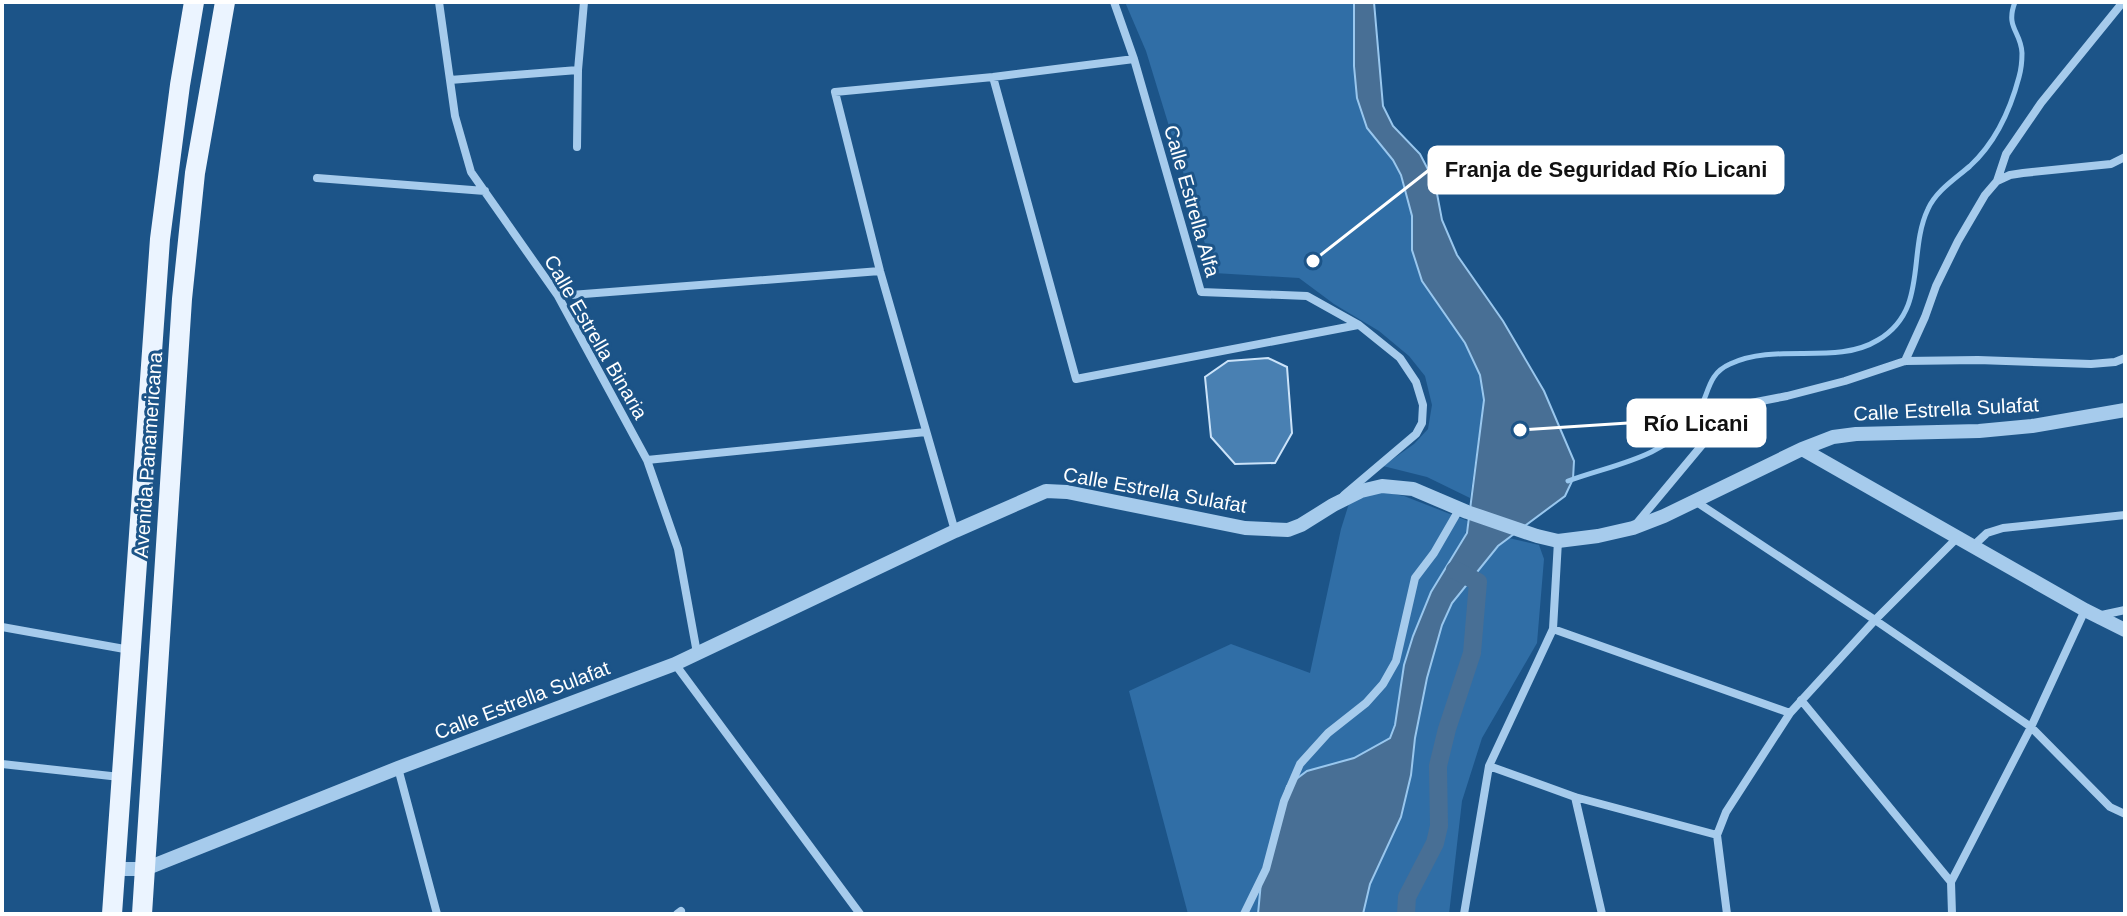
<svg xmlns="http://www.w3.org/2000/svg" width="2127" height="916" viewBox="0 0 2127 916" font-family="Arial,sans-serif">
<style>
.green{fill:#306ea6}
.water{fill:#486f95;stroke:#99c7ee;stroke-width:2}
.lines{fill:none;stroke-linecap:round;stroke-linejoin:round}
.stream{stroke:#99c7ee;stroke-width:5}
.canal{stroke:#486f95;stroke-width:18}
.building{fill:#4980b2;stroke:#cbe3f9;stroke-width:2}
.minor{stroke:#a6cbec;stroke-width:8}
.tertiary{stroke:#a6cbec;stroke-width:14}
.primary{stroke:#ebf4ff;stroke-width:20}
.labels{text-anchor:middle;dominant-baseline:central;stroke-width:6;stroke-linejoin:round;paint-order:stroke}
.street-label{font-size:20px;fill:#fff;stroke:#1c5488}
.leader{fill:none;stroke:#fff;stroke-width:3}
.callout-dot{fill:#fff;stroke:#1c5488;stroke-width:3}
.callout{fill:#fff;stroke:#fff;stroke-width:3}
.callout-label{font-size:22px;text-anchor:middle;font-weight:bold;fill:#111}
</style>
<rect width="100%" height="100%" fill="#1c5488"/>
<path class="green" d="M1125 2H1354V66L1357 98 1367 128 1393 160 1401 175 1412 216V250L1422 281 1465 343 1480 375 1484 400 1470 498 1427 477 1383 466 1414 444 1428 429 1432 405 1425 376 1409 356 1379 331 1334 304 1299 278 1214 273 1146 51Z
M1372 490 1404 496 1468 521C1466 547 1443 569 1431 592 1421 612 1414 634 1407 656 1402 674 1399 730 1388 740 1365 758 1334 763 1307 771L1261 882 1258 914H1188L1129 691 1231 644 1310 673 1341 529 1351 497Z
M1509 538 1539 545 1544 559 1537 643 1482 738 1462 801 1449 914H1363L1370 884 1401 817 1411 775 1415 738 1427 678 1442 625 1452 603 1499 546Z"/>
<path class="water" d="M1354 2H1374L1383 106 1393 126 1420 154 1435 183 1442 220 1457 255 1503 321 1544 391 1574 461 1573 479 1565 496 1498 546 1452 603 1442 625 1427 678 1415 738 1411 775 1401 817 1370 884 1363 914H1258L1261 882 1287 786 1307 771 1354 758 1390 738 1395 725 1404 665 1413 636 1431 592 1467 533 1484 400 1480 375 1465 343 1422 281 1412 250V216L1401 175 1393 160 1367 128 1357 98 1354 66Z"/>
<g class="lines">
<path class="stream" d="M1568 481C1614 464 1663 459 1695 417 1710 397 1705 375 1730 364 1777 342 1836 366 1878 340 1929 310 1907 253 1928 209 1936 191 1955 179 1970 166 1995 143 2010 111 2019 77 2021 70 2022 61 2022 53 2021 31 2005 28 2015 2"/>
<path class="canal" d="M1406 914 1407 897 1435 843 1439 826 1438 766 1447 729 1472 653 1478 582 1455 570"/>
</g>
<path class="building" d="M1268 358 1287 367 1292 433 1275 463 1235 464 1211 437 1205 377 1228 361Z"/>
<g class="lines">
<path class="minor" d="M439 2 455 116 471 172 558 296 647 460 678 549 697 653
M1114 2 1134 59 1201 292 1307 296 1359 325 1400 358 1416 382 1423 405 1422 423 1416 434 1344 495
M993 77 1076 379 1358 325
M450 80 578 70
M577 147 578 70 584 2
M317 178 485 191
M1997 181 2006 154 2041 103 2123 2
M558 296 880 271
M1905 361 1925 317 1936 286 1958 241 1985 195 1997 181 2010 175 2023 173 2111 164 2125 157
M647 460 926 432
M1695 501 1875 620 2031 727 2110 807 2125 814
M1637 523 1712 433 1729 417 1751 403 1787 396 1845 381 1905 361 1978 360 2091 364 2115 362 2125 358
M955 531 880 271 835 92 993 77 1134 59
M1973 546 1987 533 2003 528 2125 515
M2097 616 2125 610
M2 627 130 650
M1553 629 1790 713
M675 664 860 914
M1801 700 1951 882
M2 764 120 777
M1489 766 1575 797 1717 835
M398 768 437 914
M1575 797 1602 914
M677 914 681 911
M1244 914 1266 869 1284 801 1300 764 1328 733 1366 703 1383 684 1396 661 1415 578 1434 553 1460 508
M1464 914 1489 766 1553 629 1558 541
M1727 914 1717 835 1726 812 1790 713 1875 620 1957 538
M1952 914 1951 882 2031 727 2085 610"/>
<path class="tertiary" d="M1802 449 2085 610 2125 630
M114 869H145L398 768 675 664 955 531 1046 491 1067 492 1245 528 1288 530 1301 525 1333 505 1361 491 1382 486 1413 489 1467 512 1537 536 1558 541 1598 536 1633 528 1664 516 1802 449 1833 437 1856 434 1979 431 2032 426 2125 410"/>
<path class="primary" d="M112 914 160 239 180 85 194 2
M142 914 182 299 195 173 225 2"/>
</g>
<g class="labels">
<g class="street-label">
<text transform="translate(1192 201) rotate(74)">Calle Estrella Alfa</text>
<text transform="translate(596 337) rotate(60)">Calle Estrella Binaria</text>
<text transform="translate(1946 409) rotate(-3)">Calle Estrella Sulafat</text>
<text transform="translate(148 455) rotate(-86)">Avenida Panamericana</text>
<text transform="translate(1155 490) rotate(10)">Calle Estrella Sulafat</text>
<text transform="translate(522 700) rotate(-21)">Calle Estrella Sulafat</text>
</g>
</g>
<path class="leader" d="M1313 261L1429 170M1520 430L1628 423"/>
<g class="callout-dot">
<circle cx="1313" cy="261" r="8"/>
<circle cx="1520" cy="430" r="8"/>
</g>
<g class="callout">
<rect x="1429" y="147" width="354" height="46" rx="8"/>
<rect x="1628" y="400" width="137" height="46" rx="8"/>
</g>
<g class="callout-label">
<text x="1606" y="177">Franja de Seguridad Río Licani</text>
<text x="1696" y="431">Río Licani</text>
</g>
<rect width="2127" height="916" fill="none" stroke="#ffffff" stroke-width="8"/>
</svg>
